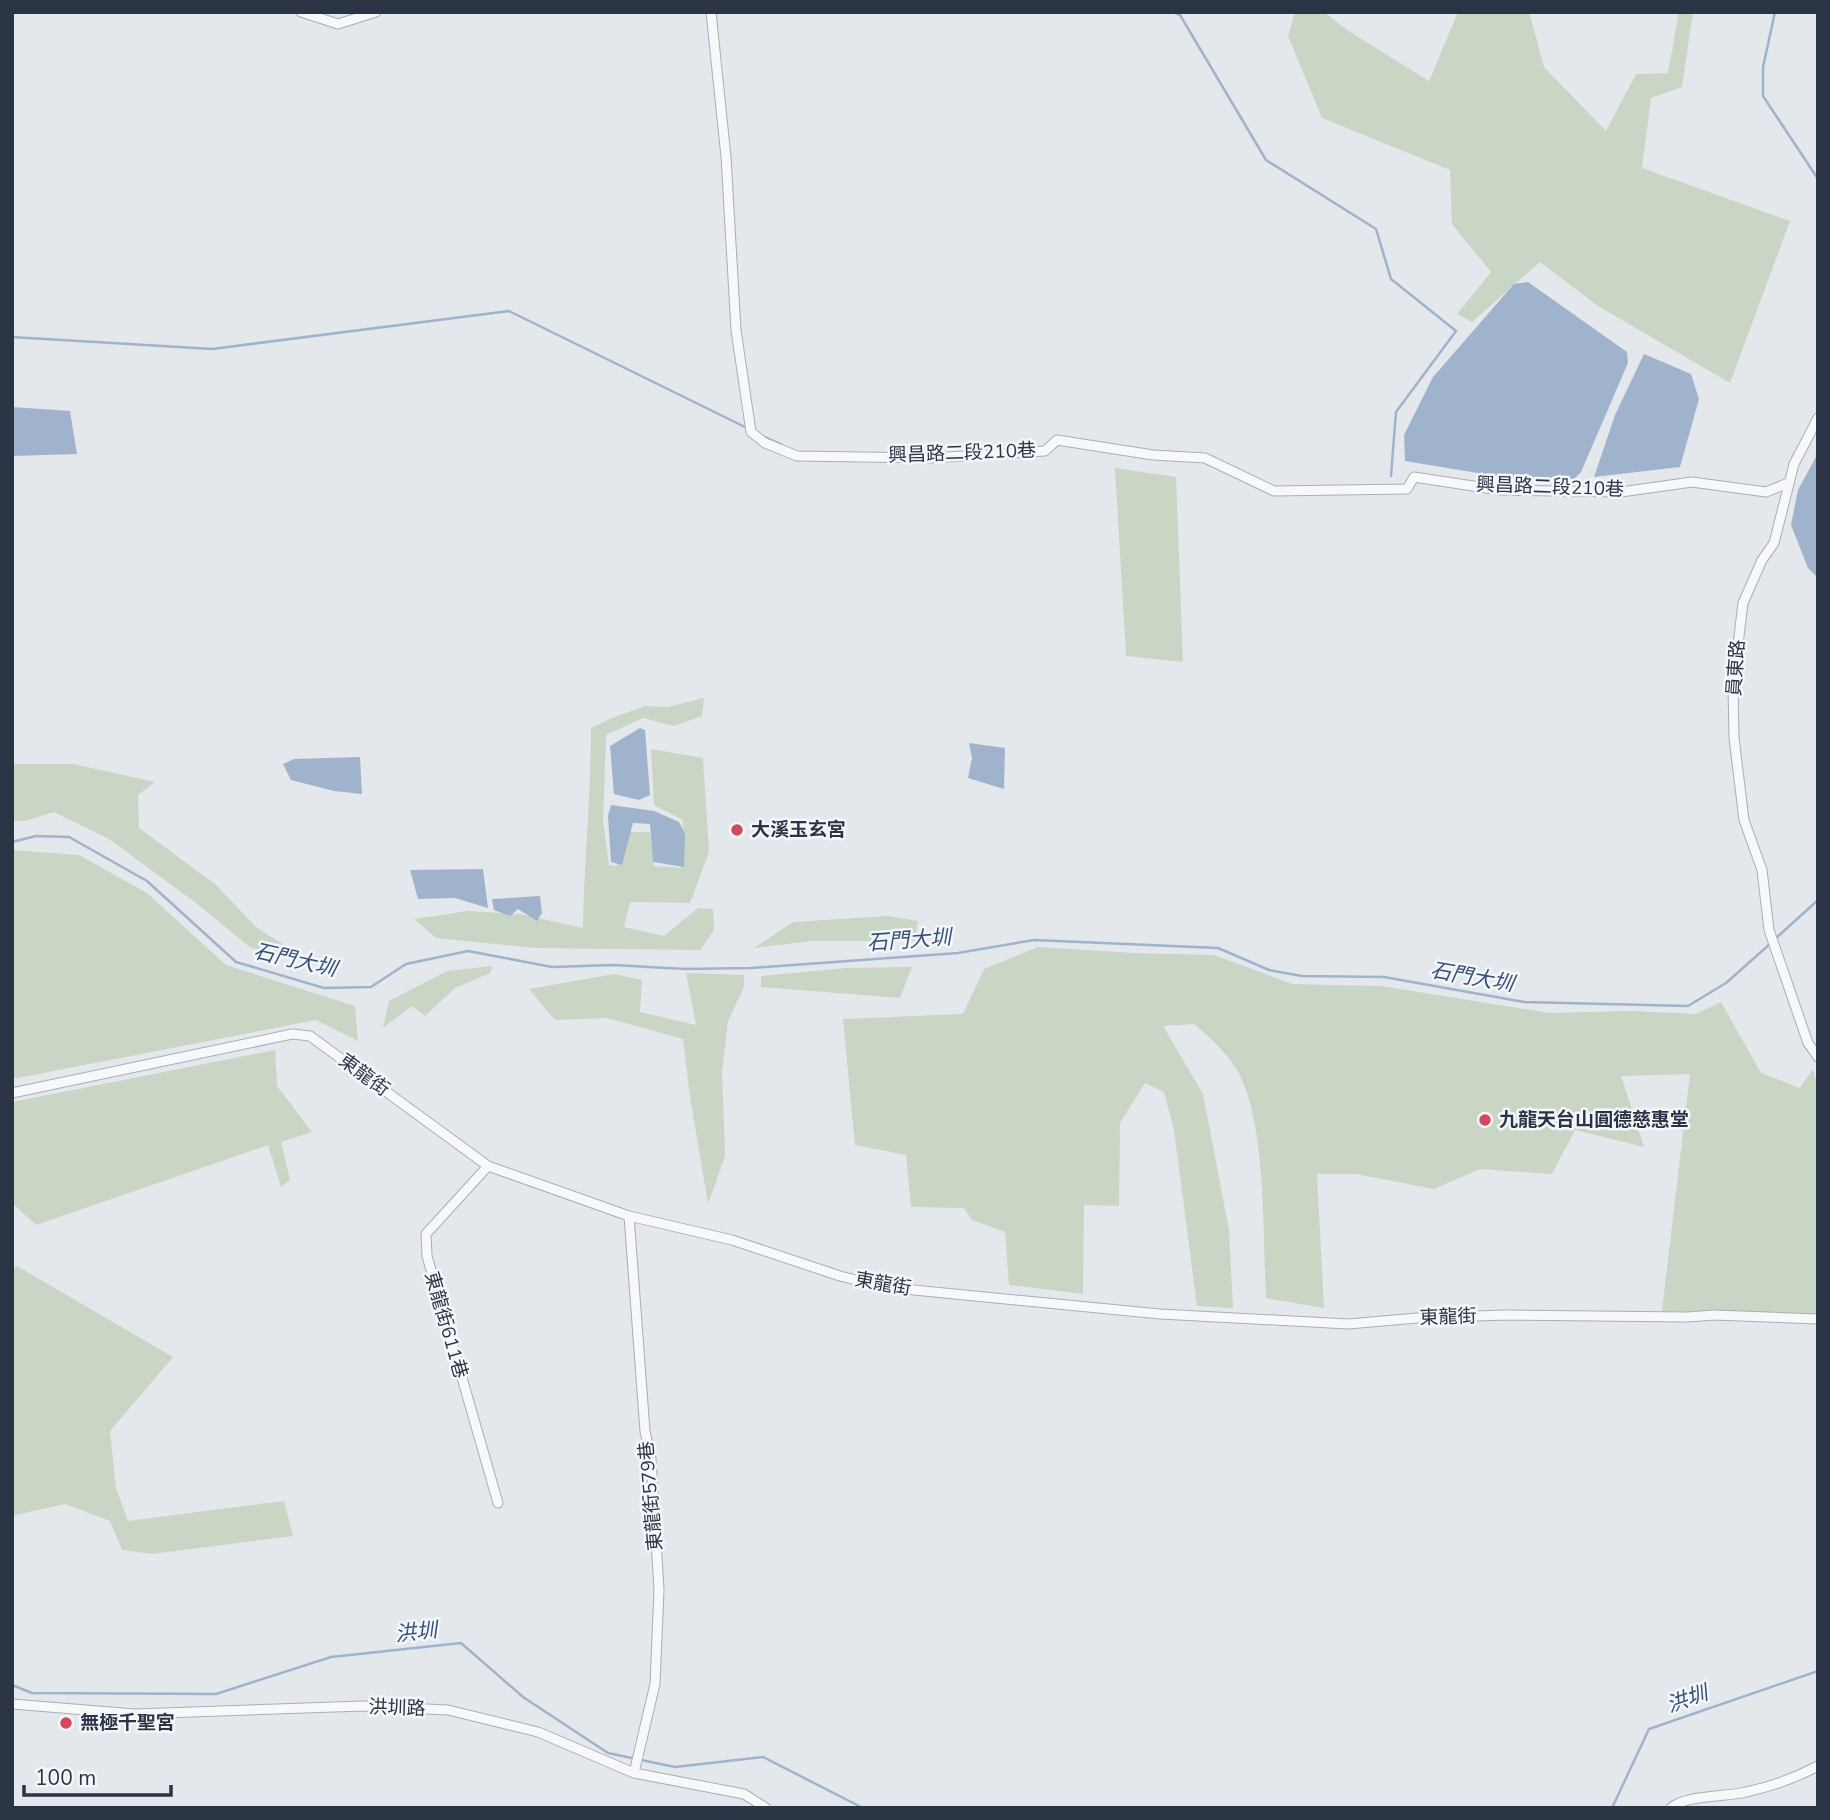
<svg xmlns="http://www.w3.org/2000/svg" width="1830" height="1820" viewBox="0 0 1830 1820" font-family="'Nunito Sans','Noto Sans TC',sans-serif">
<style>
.green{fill:#c9d6c5}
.water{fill:#9fb4cc}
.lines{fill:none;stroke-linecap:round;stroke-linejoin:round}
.stream{stroke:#9fb4cc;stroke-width:2.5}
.street-casing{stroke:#a9aeb7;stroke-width:11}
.street{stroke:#f7f8fa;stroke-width:9}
.poi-dot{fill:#d1495b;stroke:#f4f6f9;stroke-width:2.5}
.labels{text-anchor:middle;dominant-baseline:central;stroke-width:5;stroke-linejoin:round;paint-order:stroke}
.street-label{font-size:19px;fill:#2b3445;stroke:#f4f6f9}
.poi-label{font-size:19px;font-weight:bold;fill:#2b3445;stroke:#f4f6f9;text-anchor:start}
.water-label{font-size:21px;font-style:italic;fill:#34527a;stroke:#f4f6f9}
</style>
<rect width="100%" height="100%" fill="#e4e7ec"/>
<path class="green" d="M1295 12H1324L1347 30 1429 81 1458 12H1529L1544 67 1606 131 1636 74 1668 73 1679 12H1693L1682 87 1651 98 1642 168 1790 221 1730 383 1598 306 1540 262 1472 322 1457 314 1491 272 1452 224 1450 170 1322 118 1288 36Z
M1115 468 1176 477 1183 662 1126 656Z
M704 698 702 716 674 726 643 718 606 735 603 821 609 865 617 866 629 832H650L654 866 681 868 683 820 654 805 651 749 703 758 709 852 690 903 630 902 624 927 664 936 698 908 713 909 714 930 700 950 535 948 436 938 414 919 468 911 520 914 583 928C584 861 591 795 591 728L612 718 645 706 667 707Z
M12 764H73L155 782 138 795 139 828 216 885 256 927 314 964 251 948 196 903 109 839 54 812 25 821H12Z
M12 850 79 855 147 893 226 965 355 1006 358 1041 316 1020 12 1079Z
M888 916 918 921 915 941H811L754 948 793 922Z
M1038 947 1135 953 1214 955 1292 984 1381 986 1550 1013 1632 1011 1696 1014 1721 1002 1761 1073 1800 1088 1813 1069 1818 1089V1315L1662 1311 1690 1074 1621 1076 1644 1147 1575 1130 1552 1174 1480 1169 1434 1189 1356 1174H1317L1324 1308 1266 1298C1263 1238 1267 1115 1235 1067 1224 1050 1209 1037 1194 1024L1163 1026 1203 1094 1229 1230 1233 1308 1197 1306 1174 1130 1164 1092 1145 1083 1120 1123 1119 1206 1084 1205 1083 1294 1009 1285 1005 1232 972 1220 964 1208 911 1207 906 1155 855 1145 843 1019 963 1014 984 969Z
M492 966 490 973 455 988 425 1016 412 1006 383 1028 389 1001 447 971Z
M912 967 900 998 761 987V976L846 968Z
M686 973 744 975V987L728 1021 722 1071 725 1156 708 1204 690 1097 683 1039 607 1018 555 1020 529 989 614 974 642 980 640 1012 696 1025Z
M275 1050 277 1086 312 1132 281 1142 290 1180 281 1187 268 1145 36 1225 12 1203V1102Z
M17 1266 173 1357 110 1431 116 1488 128 1521 284 1501 293 1536 152 1554 122 1550 110 1521 65 1504 12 1516V1269Z"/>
<path class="water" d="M1528 282 1627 352 1628 363 1581 472 1574 479 1502 477 1405 461 1404 435 1433 377 1514 284Z
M1644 354 1691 374 1699 399 1680 467 1594 477 1615 415Z
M12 407 70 411 77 454 12 456Z
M1818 453V578L1808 568 1791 525 1798 490Z
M640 728 645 730 650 795 639 800 614 794 610 746Z
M969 743 1005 748 1004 789 968 778 972 758Z
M360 757 362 794 334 791 291 780 283 764 294 759Z
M611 805 654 811 679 822 685 834 684 867 653 862 650 824 633 823 622 865 611 862 608 816Z
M483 869 488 908 455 898 418 899 410 870Z
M540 896 542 913 537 921 518 909 510 916 494 910 492 899Z"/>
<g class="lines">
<path class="stream" d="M1173 12 1180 15 1266 160 1376 229 1391 279 1456 331 1396 412 1391 476
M1775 12 1763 67V96L1818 179
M12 337 212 349 509 311 747 428
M762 436 782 445
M12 842 36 836 69 837 147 881 236 962 324 988 371 987 406 964 468 951 552 967 613 965 685 969 751 968 958 953 1034 940 1218 948 1269 970 1302 976 1384 977 1524 1002 1688 1006 1726 983 1771 943
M1776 938 1818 900
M12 1685 32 1693 216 1694 331 1657 461 1643 523 1697 608 1753 675 1767 763 1757 863 1808
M1612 1808 1649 1729 1818 1671"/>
<defs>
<path id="street" d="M301 12 338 24 376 12
M711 12 726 157 736 330 751 432 765 443 797 456 930 458 1045 451 1057 440 1153 455 1205 458 1274 491 1407 489 1414 477 1499 490 1621 492 1692 482 1766 492 1788 483
M1818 418 1794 464 1774 543 1762 560 1743 603 1733 686 1734 738 1744 820 1762 870 1769 930 1808 1043 1818 1057
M12 1093 292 1034 310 1036 488 1166 629 1216 732 1240 840 1276 883 1287 1160 1314 1348 1324 1417 1318 1506 1315 1688 1317 1714 1315 1818 1319
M488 1166 426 1234 427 1256 498 1503
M629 1216 645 1431 651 1459 659 1590 655 1684 634 1773
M12 1704 135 1714 363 1706 448 1710 538 1732 634 1773 744 1794 766 1808
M1671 1808C1686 1795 1725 1797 1746 1792 1770 1787 1795 1778 1818 1766"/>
</defs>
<use href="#street" class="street-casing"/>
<use href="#street" class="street"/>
</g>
<g class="poi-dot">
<circle cx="737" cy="830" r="7"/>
<circle cx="1485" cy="1120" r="7"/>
<circle cx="66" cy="1723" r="7"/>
</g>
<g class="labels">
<g class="street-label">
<text transform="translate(962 453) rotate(-2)">興昌路二段210巷</text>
<text transform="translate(1550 487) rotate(2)">興昌路二段210巷</text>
<text transform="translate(1736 668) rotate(-86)">員東路</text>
<text transform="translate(364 1075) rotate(36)">東龍街</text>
<text transform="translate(883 1284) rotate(10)">東龍街</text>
<text transform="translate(1448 1317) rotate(-2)">東龍街</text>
<text transform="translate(446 1325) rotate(74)">東龍街611巷</text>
<text transform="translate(651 1496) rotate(-95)">東龍街579巷</text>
<text transform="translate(397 1708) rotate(2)">洪圳路</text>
</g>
<g class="poi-label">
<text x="751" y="830">大溪玉玄宮</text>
<text x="1499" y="1120">九龍天台山圓德慈惠堂</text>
<text x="80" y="1723">無極千聖宮</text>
</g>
<g class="water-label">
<text transform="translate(909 940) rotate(-4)">石門大圳</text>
<text transform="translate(295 960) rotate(13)">石門大圳</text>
<text transform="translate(1472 977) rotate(10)">石門大圳</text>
<text transform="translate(416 1632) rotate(-6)">洪圳</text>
<text transform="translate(1687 1699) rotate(-19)">洪圳</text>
</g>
</g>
<rect width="1830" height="1820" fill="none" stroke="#2b3445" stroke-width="28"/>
<path d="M24 1785v10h147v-10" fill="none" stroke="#2b3445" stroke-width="3.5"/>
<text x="35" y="1785" font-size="21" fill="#2b3445" stroke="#f4f6f9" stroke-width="5" paint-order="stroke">100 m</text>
</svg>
